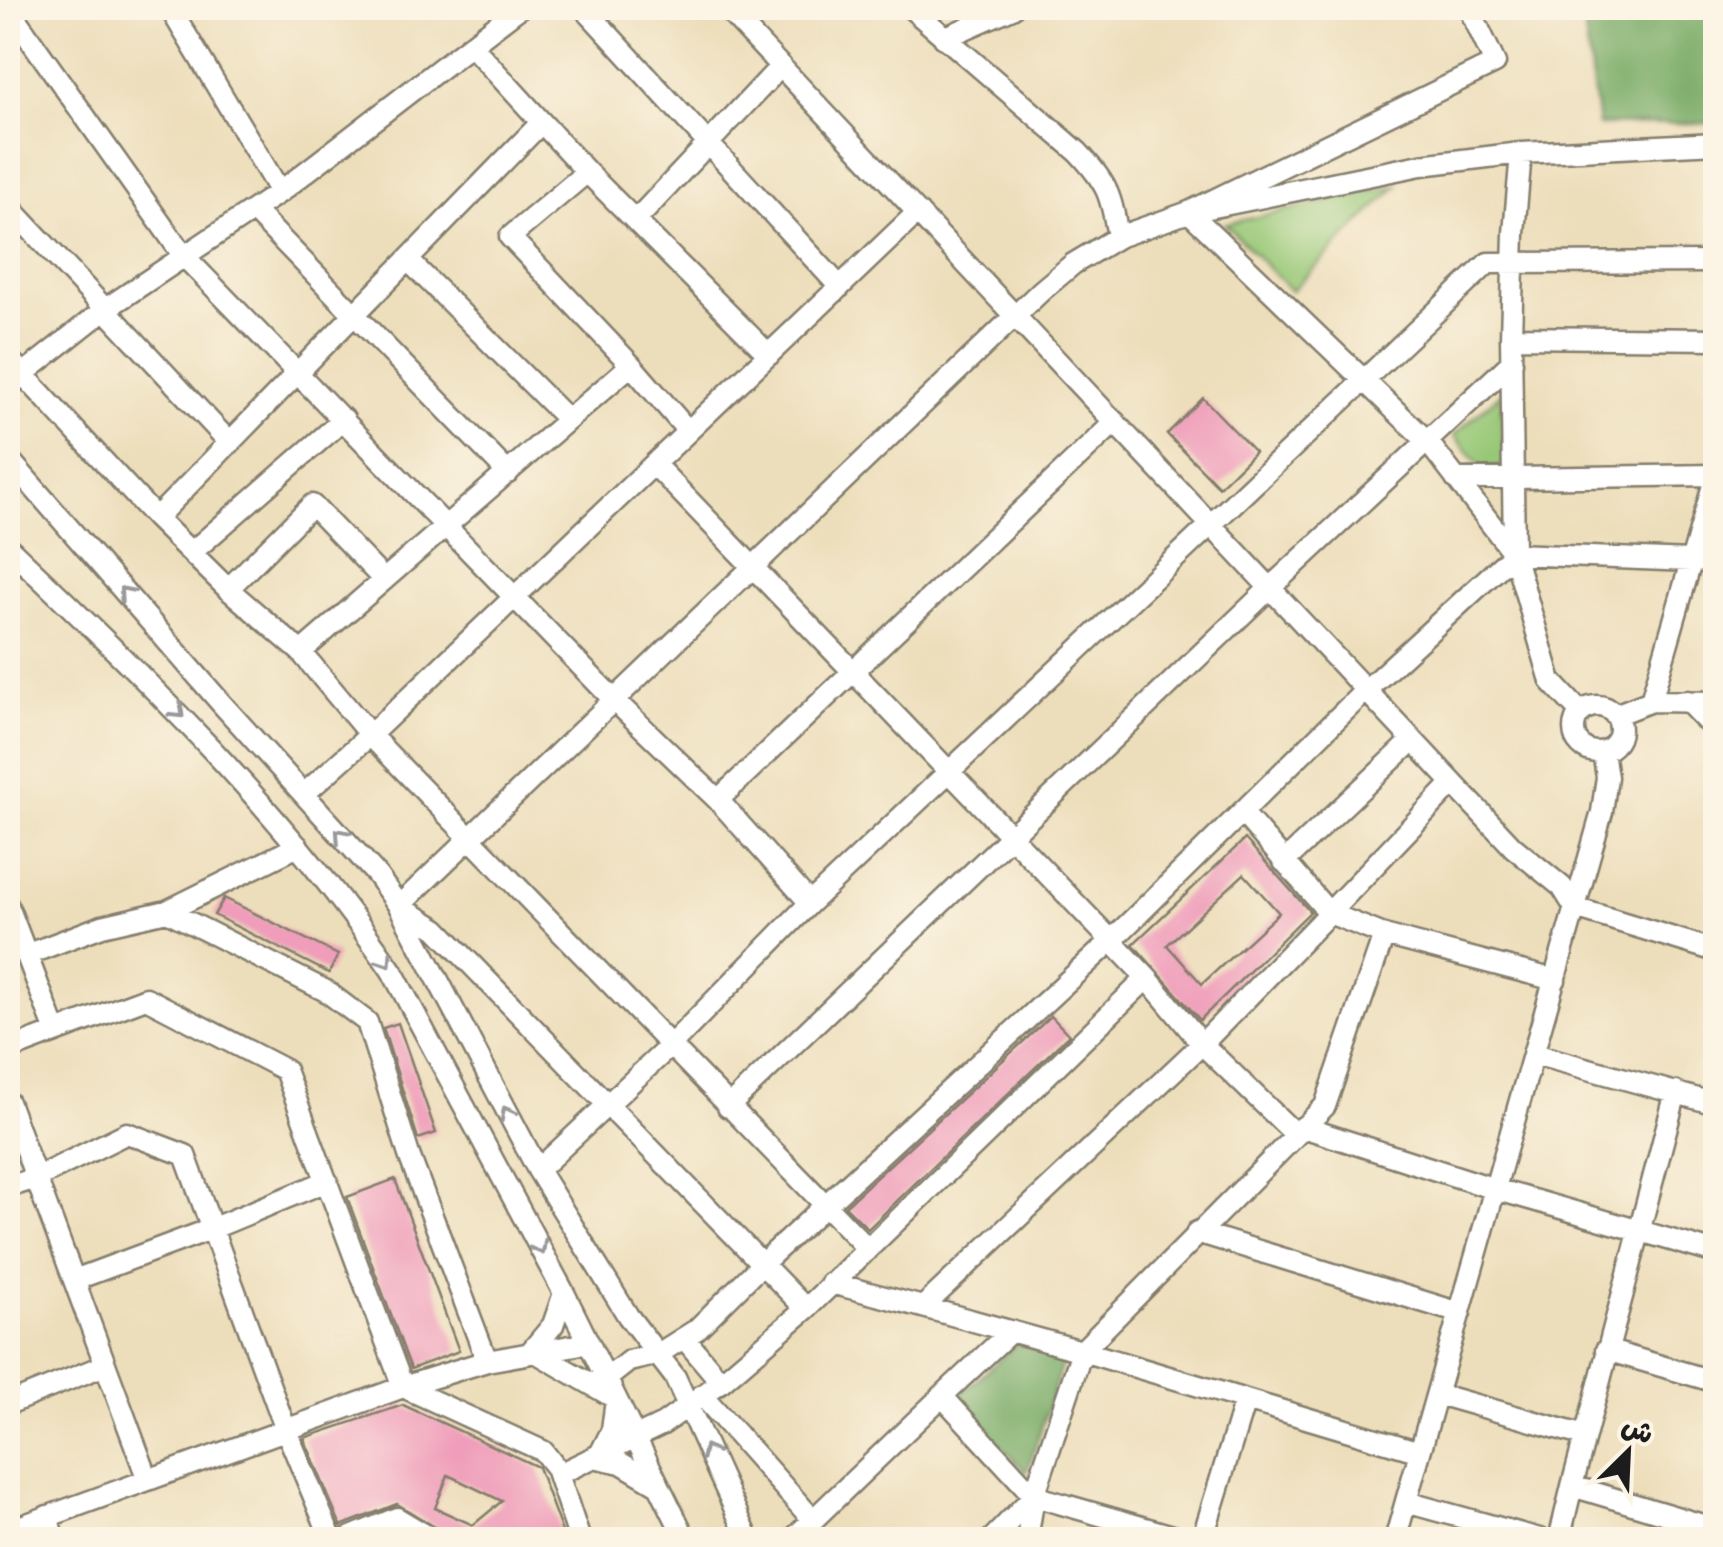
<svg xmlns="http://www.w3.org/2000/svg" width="1723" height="1547" viewBox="0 0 1723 1547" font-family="'Gochi Hand','Playpen Sans Arabic',sans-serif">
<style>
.green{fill:#98c877;stroke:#5a724a;stroke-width:2.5}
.forest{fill:#7aac68;stroke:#4b6442;stroke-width:2.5}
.building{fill:#ef9dba;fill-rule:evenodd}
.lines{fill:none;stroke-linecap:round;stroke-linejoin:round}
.minor-casing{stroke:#847d6c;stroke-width:25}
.minor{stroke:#fff;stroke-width:20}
.oneway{stroke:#999}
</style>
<rect width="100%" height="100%" fill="#fcf5e5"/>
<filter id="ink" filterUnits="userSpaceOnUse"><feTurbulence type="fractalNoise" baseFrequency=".01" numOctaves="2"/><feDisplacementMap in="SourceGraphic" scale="20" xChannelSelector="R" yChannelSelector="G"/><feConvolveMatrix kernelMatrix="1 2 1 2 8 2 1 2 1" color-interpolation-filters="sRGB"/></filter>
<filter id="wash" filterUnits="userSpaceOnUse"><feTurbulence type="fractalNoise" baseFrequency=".0048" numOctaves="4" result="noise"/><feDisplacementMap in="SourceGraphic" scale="40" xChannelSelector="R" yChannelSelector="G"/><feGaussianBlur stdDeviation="2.25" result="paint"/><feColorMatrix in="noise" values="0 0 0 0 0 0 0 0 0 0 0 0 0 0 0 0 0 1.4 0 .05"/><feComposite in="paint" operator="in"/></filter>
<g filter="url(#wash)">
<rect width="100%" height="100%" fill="#eddebb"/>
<path class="green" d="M1397 186 1291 291 1225 224Z
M1501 393 1505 466 1483 469 1454 435Z"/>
<path class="forest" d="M1582 8H1715V123L1598 125Z
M1017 1343 1064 1358 1027 1473 955 1400Z"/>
<g id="blocks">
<path class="building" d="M1203 398 1255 452 1219 487 1167 434Z
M1245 839 1310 912 1200 1020 1133 944ZM1244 874 1279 913 1202 984 1167 945Z
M224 898 338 955 329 973 214 915Z
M1051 1016 1069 1035 868 1229 845 1206Z
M398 1023 436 1133 418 1139 383 1028Z
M395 1179 459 1351 411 1369 347 1197Z
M403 1405 538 1467 565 1540H456L397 1504 341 1526 304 1438ZM448 1475 502 1501 473 1525 435 1508Z"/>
</g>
</g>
<g filter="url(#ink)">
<use href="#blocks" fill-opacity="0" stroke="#847d6c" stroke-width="2.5"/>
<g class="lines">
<defs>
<path id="minor" d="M8 8 183 255 615 701 718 800 810 903
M170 8 280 192
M584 8 840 287
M726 8 1513 847 1562 887 1575 908 1716 951
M911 8 1078 152C1108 184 1111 195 1118 237
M1469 8 1495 63 1189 212 1428 442 1514 554
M944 38 1012 8
M472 46 587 172
M8 205 230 443
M254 211 508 473
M637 219 781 66
M409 261 568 420
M1511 337 1514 233 1521 153
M8 358 156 518 228 589 301 652 370 735 867 1248
M8 386 104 310 280 192 519 8
M688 431 631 365 510 237 587 172 769 355
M8 458 221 703 376 874 399 906 538 1170 628 1316 675 1377 749 1540
M654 464 1147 978 1202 1044 1296 1135
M1456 479 1716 475
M156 518 541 123
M8 547C146 679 284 812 392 971L564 1293 686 1540
M192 552 344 419
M1514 554 1511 337 1716 339
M1514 554 1716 562
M228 589 312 505 384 580
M301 652 631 365
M1651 701 1716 475
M1687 701 1716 731
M1574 729a23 23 0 1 1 46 0a23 23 0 1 1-46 0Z
M1615 715 1651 701 1716 702
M304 794 370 735 918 212
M718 800 1115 422
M1242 812 1329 913 1453 783
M1284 862 1413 740
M8 906 56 1032
M167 911 298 846
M26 955 102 926 167 911 326 991 367 1022 409 1155 487 1361
M8 1050 146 998 285 1070 403 1387 543 1451 556 1468 580 1540
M1534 1054 1716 1104
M8 1102 148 1480
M728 1107 1270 588 1512 362
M1303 1127 1495 1189 1716 1253
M538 1170 671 1045 810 903 1488 263 1716 262
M8 1187 36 1178 127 1133 185 1155 286 1430 332 1540
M1197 1232 1460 1313
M74 1280 211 1229 327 1181
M831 1283 923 1307
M564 1293 553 1325 532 1350 613 1397
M806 1309 437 929 399 906 1041 291 1073 264 1118 237 1189 212 1421 165 1521 153 1716 143
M1011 1331 942 1396 1034 1496 1187 1540
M685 1339 721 1382
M1606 1350 1716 1382
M605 1380 629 1361 658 1354 696 1330 764 1262 1110 942 1366 690 1514 554 1551 681 1580 712
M1437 1394 1585 1436
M702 1395 813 1520
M616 1400 612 1430 598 1458 621 1463 658 1485
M8 1404 105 1365
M1420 1452 1082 1351 923 1307 1202 1044 1329 913 1384 935 1555 980
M559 1474 663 1424 721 1382 806 1309 1147 978
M1572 1486 1676 1092
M1406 1502 1543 1540
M47 1516 54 1540
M8 1531 403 1387 487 1361 587 1343
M344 1540 397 1518 434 1540
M792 1540 942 1396
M991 1540 1034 1496
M1027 1540 1034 1496 1082 1351 1325 1106 1384 935
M1202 1540 1245 1400
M1395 1540 1602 812 1607 777 1603 752
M1559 1540 1572 1486 1716 1529"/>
</defs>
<use href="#minor" class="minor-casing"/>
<use href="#minor" class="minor"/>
</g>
<defs><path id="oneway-chevron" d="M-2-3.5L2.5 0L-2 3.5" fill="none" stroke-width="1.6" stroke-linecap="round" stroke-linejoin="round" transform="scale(2.5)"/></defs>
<g class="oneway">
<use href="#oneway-chevron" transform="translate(125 593) rotate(-131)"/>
<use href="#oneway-chevron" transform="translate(178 712) rotate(44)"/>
<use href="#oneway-chevron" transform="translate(341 835) rotate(-132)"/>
<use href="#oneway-chevron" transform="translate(386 961) rotate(57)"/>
<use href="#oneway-chevron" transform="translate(507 1113) rotate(-118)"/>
<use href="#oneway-chevron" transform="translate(540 1248) rotate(62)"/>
<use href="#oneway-chevron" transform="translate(708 1451) rotate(-116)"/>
</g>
</g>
<rect width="1723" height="1547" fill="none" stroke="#fcf5e5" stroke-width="40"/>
<g transform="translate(1628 1452) rotate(24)" stroke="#fcf5e5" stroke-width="8" paint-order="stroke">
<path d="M0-8L18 38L0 25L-18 38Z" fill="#1c1c1c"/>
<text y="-15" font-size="28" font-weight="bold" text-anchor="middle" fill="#1c1c1c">ش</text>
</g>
</svg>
